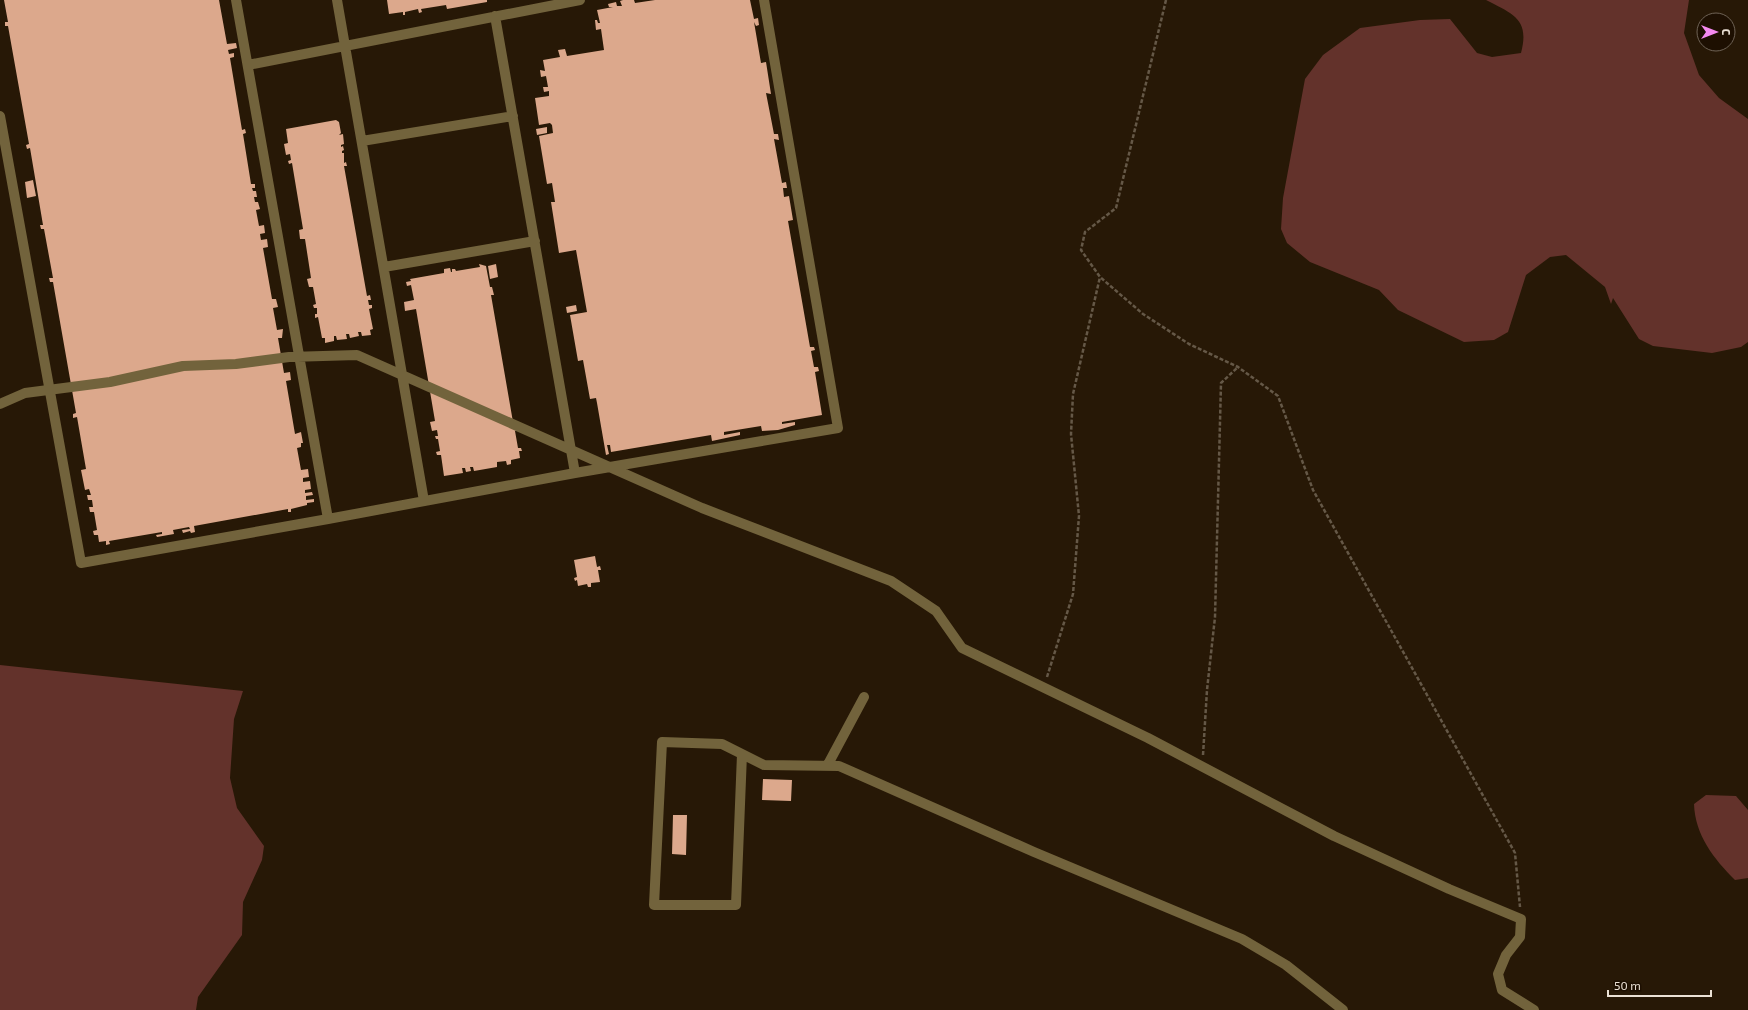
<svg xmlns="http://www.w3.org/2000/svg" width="1748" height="1010" viewBox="0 0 1748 1010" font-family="'Exo 2',sans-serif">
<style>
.green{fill:#63322b}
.building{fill:#dca88c}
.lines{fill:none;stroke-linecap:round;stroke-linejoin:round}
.path{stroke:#655847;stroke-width:2.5;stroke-dasharray:4 2;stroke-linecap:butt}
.minor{stroke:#72633c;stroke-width:10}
</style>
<rect width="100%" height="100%" fill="#271806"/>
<path class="green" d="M1486 0H1689L1684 33 1699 75 1719 98 1748 119V342L1741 347 1712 353 1653 346 1639 339 1613 298 1611 304 1605 287 1566 255 1550 257 1526 275 1508 332 1494 340 1464 342 1398 310 1379 290 1310 262 1287 243 1281 229 1283 198 1305 79 1323 55 1360 28 1420 20 1450 19 1477 53 1492 57 1521 53C1530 19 1513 14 1486 0Z
M0 665 243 691 234 719 230 778 237 808 264 846 262 860 243 902 242 935 198 997 196 1010H0Z
M1706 795 1736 796 1748 810V878L1735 880C1714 859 1695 835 1694 804Z"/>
<path class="building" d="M4 0H219L227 44 236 43 237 48 228 50 229 54 234 53V57L230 58 242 130 245 129 246 133 243 134 251 184H255V188H252L253 191H256L257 197H254L255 202H258L260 209 256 210 259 226 264 225 265 233 260 234 261 240 267 239 268 247 263 248 272 299H276L278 307 273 308 277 330 283 329 282 338H278L284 373 290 372 291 380 286 381 295 434 301 432 303 443H301V447L297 448 301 470 308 469 309 477 303 478V482L310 481 311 489 305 490V493L312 492 313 495 306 496V500L314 499V502L307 503V505L291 509V512H288V509L194 526 195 532 191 533 190 531 183 533 182 530 190 529 189 527 173 530 174 534 157 537 156 535 162 534V532L109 541 110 544 106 545V541L99 542 98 535H94L93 531 97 530 94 512H90L89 507H93L92 500H88L87 495H91L89 489 85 490 81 470 86 469 77 417 73 418V414L76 413 53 282H50L49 278H53L44 229H41L40 225H43L30 148 27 149 26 145 29 144 8 26H5V22H8Z
M387 0H487V2L447 9 446 5 421 9 422 12 419 13 418 9 405 12V15H403V12L389 14Z
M623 0H634L635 3 655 0H750L754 19 758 18 759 25 756 26 754 22 761 63 766 62 771 94 766 93 774 134H778L779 140 774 139 782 183 786 182 787 188H783L784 197 789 196 793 220 788 221 810 347H814L815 350 811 351 814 367H818L819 371 815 372 822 415 782 422V424L795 422V425L778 430 762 431 761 426 724 432V435L740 432V435L712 441 711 435 611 452 610 445H607L609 454 606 455 597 403 596 398 590 399 583 360 578 361 570 315 587 312 576 250 559 253 551 202H555L552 183 547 184 539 136 553 133 552 125 550 123 539 125 535 98 549 96V91L544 92 543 87H548L546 76 541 77 540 70 545 71 543 60 560 57 558 50 565 49 567 56 604 50 601 29 596 30 595 20H597L598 23H600L597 10 613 7H609L608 4 616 2 617 6H622L620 1Z
M336 120 339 122 341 133 339 135 343 134 344 144 341 145V147L343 146 344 150 342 151V153H344V163L346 162 347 166H344L367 296 370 295 371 300H368L369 305H372V308L369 309 373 329 370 330 371 335 362 336 361 332H358L359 336 350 338 349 334H346L347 339 337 340 336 336H334V341L325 343V338H322L318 317 315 318V314H317V308H314L313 305 316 304 313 287H309L307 279 311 278 305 239H300L299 230 303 229 292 163 289 164 288 161 291 160 290 154 286 155 284 144 288 143 286 129Z
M547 127V133L537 135 536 129Z
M33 180 36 196 27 198 25 182Z
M479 264 486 266 490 287H492L494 295H491L513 422 518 430 515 431 518 448H521L522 451H519L520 458 511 460V464L507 465 506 461 497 462V467L474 471 473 467H470L471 471 466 472 465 468H462L463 473 444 476 441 455H437L436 452 440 451 438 439H436L435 436H438L437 430 432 431 430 422 435 421 416 309 405 311 404 302 414 300 411 285 407 286 406 282 411 281 410 279 444 273V269L450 268 451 272H452V269H455L456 271 480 267Z
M496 264 498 277 490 279 488 266Z
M576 305 577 311 567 313 566 307Z
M595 556 597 567 600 566 601 570H598L600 582 591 583V587H588L587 584 578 586 577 580 575 581 574 578 577 577 574 560Z
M763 779 792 780 791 801 762 800Z
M673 815H687L686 855 672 854Z"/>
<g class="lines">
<path class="path" d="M1166 0 1116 208 1085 232 1081 250 1100 277 1143 314 1189 344 1238 367 1278 396 1313 490 1515 853 1520 907
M1047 677 1073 594 1079 516 1071 434 1073 394 1100 277
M1203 755 1207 690 1215 617 1221 383 1238 367"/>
<path class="minor" d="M236 0 328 519
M337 0 424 501
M495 16 575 473
M248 65 580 0
M0 116 81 563 328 519 575 473 838 428 764 0
M362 141 513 116
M384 267 535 241
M0 404 25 393 110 382 183 366 236 364 289 357 357 355 702 508 891 581 936 611 962 648 1148 738 1334 836 1449 889 1521 919 1520 937 1506 955 1498 974 1502 990 1534 1010
M742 754 736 905H654L662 742 722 744 764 765 839 766 1034 852 1242 939 1286 965 1343 1010
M827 766 864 697"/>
</g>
<g transform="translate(1716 32) rotate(90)"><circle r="19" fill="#1d0f01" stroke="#6f6356"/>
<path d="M0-3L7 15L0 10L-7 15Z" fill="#f489f0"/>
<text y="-6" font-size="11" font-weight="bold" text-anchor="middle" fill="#ebe1d5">С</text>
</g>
<path d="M1608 990v6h103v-6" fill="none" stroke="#ebe1d5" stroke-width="2"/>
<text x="1614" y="990" font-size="12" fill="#ebe1d5" stroke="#1d0f01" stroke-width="3" paint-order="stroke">50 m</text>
</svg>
